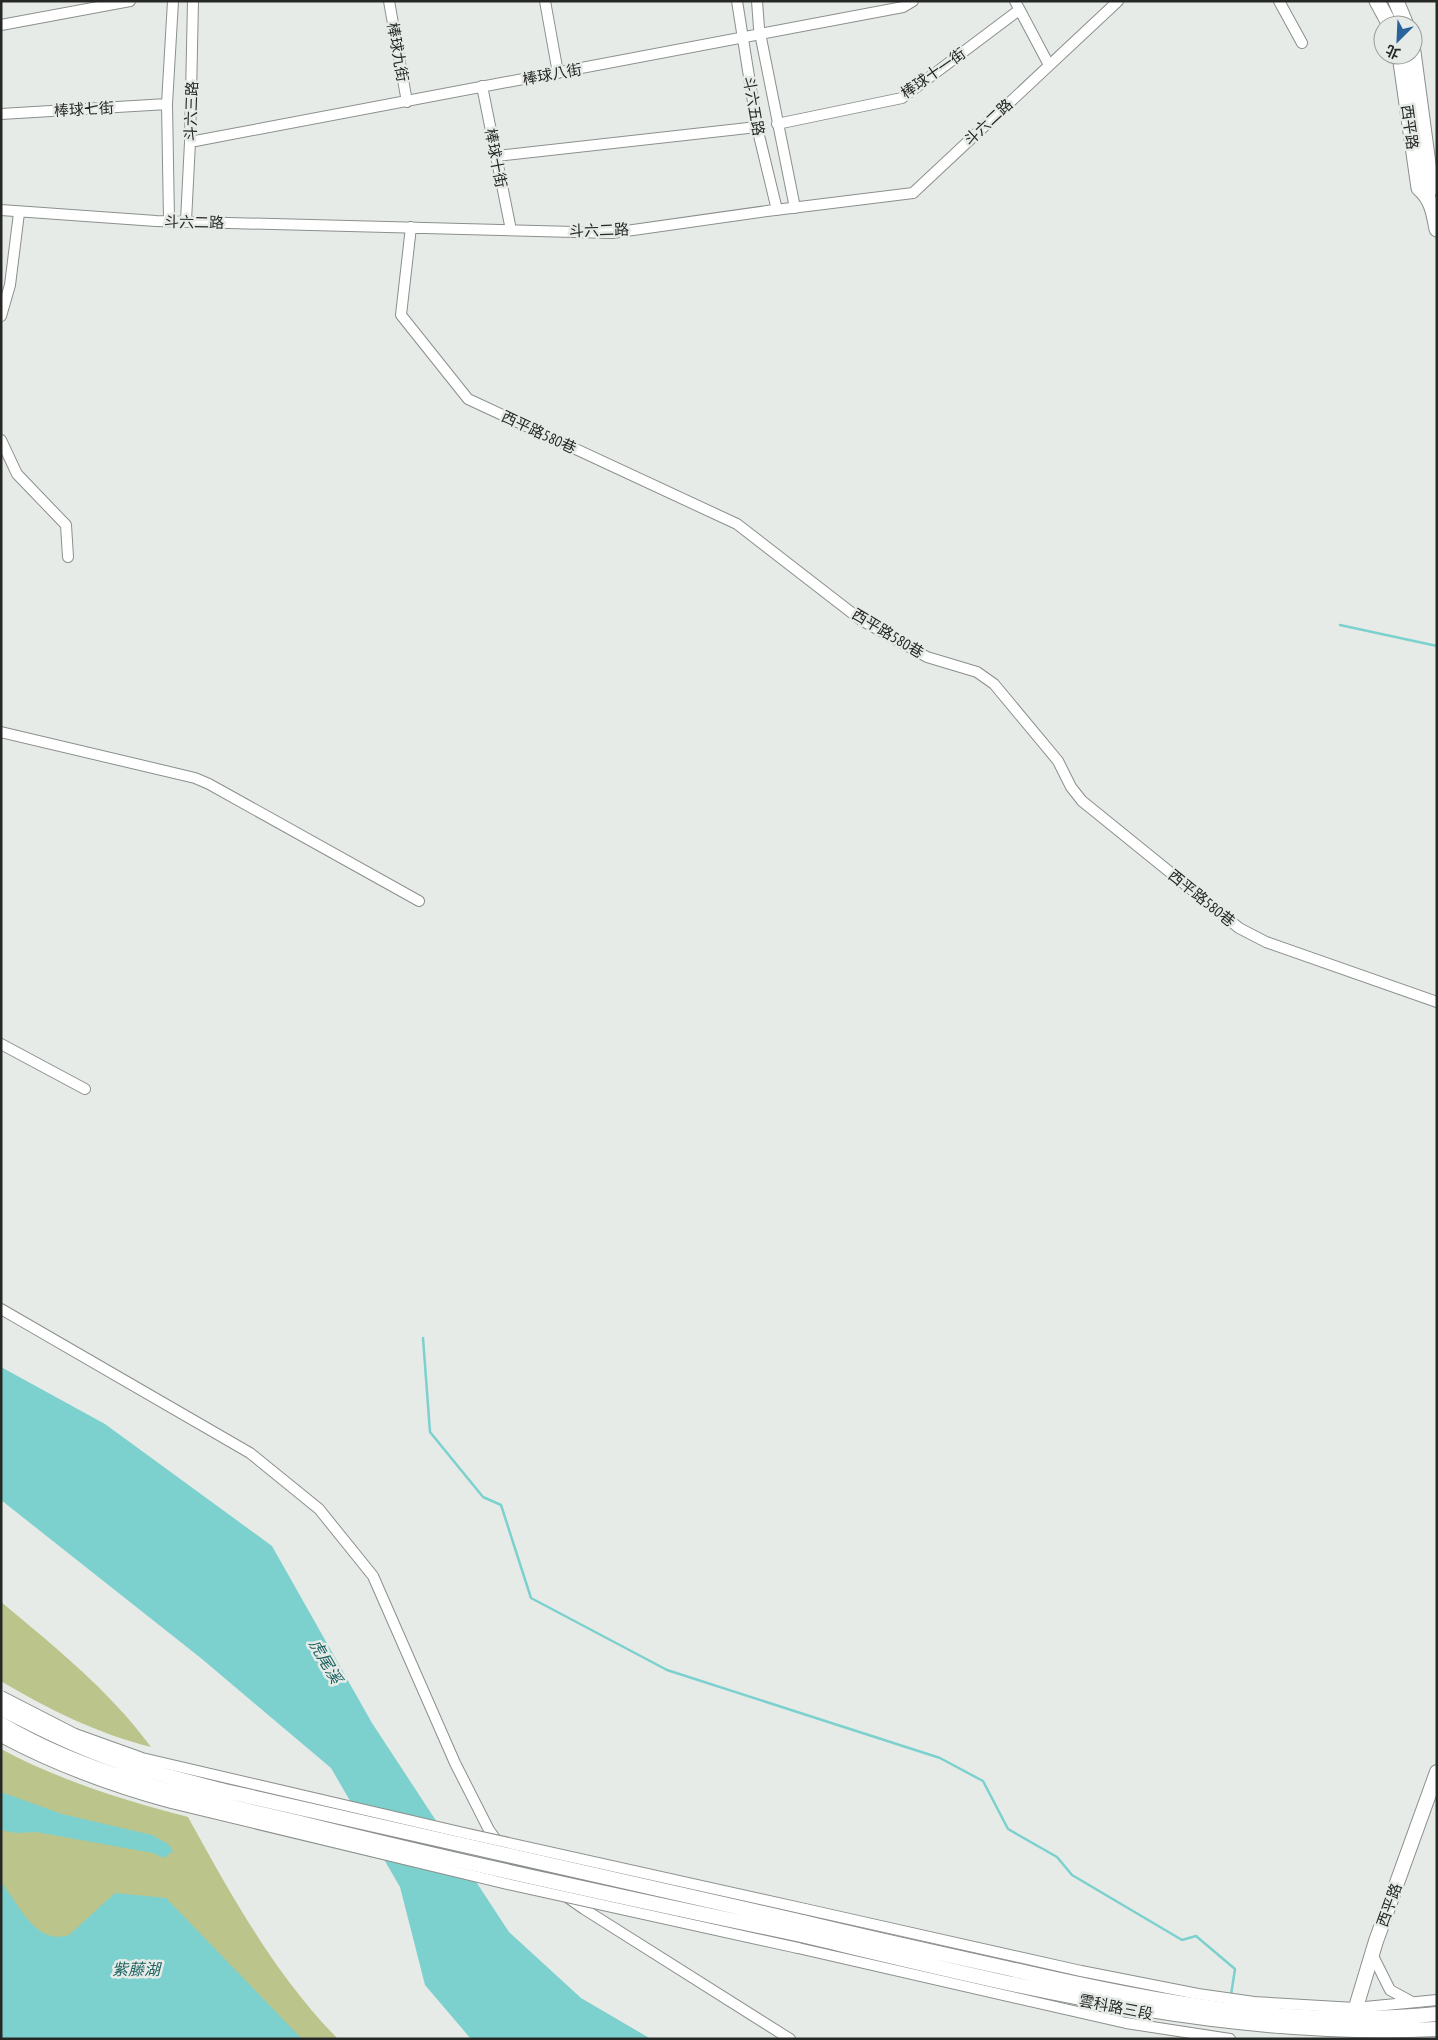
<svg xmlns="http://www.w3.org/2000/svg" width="1438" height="2040" viewBox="0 0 1438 2040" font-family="'PT Sans Narrow','Noto Sans TC',sans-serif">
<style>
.green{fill:#bbc48b}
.water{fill:#7cd1ce}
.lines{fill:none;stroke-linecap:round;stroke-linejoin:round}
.stream{stroke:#7cd1ce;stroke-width:2.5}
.street-casing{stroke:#8b908c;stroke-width:12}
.secondary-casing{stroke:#8b908c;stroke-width:16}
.primary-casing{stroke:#8b908c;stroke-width:17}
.street{stroke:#fff;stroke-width:10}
.secondary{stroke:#fff;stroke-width:14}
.primary{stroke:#fff;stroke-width:15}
.street-bridge-casing{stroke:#8b908c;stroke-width:12;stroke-linecap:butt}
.secondary-bridge-casing{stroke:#8b908c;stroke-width:16;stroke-linecap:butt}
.street-bridge{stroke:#fff;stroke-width:10}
.secondary-bridge{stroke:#fff;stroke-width:14}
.labels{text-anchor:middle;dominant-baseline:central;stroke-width:5;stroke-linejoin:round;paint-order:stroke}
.street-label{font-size:15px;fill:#262826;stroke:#e6ebe7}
.water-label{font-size:16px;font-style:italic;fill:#1b6260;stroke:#e6ebe7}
</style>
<rect width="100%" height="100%" fill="#e6ebe7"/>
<path class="green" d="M1 1602C54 1646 110 1691 151 1747 99 1734 47 1709 1 1681Z
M1 1749C61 1781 123 1800 188 1817 231 1895 275 1975 338 2039H1Z"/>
<path class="water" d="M1 1367 105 1424 272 1546 372 1723 509 1932 581 1998 651 2039H471L425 1985 400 1887 331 1768 202 1659 1 1500Z
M1 1792 62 1814 152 1835 168 1844 173 1851 164 1858 153 1853 36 1832 15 1833 1 1830Z
M1 1882C19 1904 35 1946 69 1935L115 1893 166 1898 302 2039H1Z"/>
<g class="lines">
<path class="stream" d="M1340 625 1437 646
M423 1338 430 1432 483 1497 501 1505 531 1598 667 1670 940 1758 983 1781 1008 1829 1057 1857 1072 1875 1182 1940 1196 1936 1235 1969 1231 1995"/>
<defs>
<path id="street" d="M389 1 407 102
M545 1 558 73
M737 1 757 127 777 210
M757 1 759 28 795 208
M1015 1 1049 65
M1279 1 1302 43
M1 25 130 1
M482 86 511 230
M1 114 167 104
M777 124 902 98 1019 10
M190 142 903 7 913 1
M496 156 757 127
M1 210 156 221 612 233 767 211 913 193 1118 1
M169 220 167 104 173 1
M186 221 190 142 193 1
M411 227 401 315 468 399 737 524 861 620 927 657 977 672 994 684 1058 761 1071 787 1082 801 1239 928 1266 942 1437 1002
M1 316 10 285 19 213
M1 440 17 474 66 525 68 557
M1 732 195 778 209 784 419 901
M1 1044 85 1089
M1 1309 250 1453 319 1509 373 1576 455 1763 489 1830 499 1844
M510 1857 584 1909 790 2039
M805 1909 1081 1971 1198 1994 1254 2002 1355 2008 1437 2000
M798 1948 1126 2023 1230 2039
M1372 1954 1390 1990 1412 2002"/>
<path id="secondary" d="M803 1922C870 1938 938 1953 1006 1968 1149 2001 1289 2029 1437 2014
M801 1935C1009 1984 1221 2040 1437 2029
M1350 2027 1376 1941 1437 1772"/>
<path id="primary" d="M1377 1 1390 25
M1396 1 1406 25
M1413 52 1431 186 1427 195
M1400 55 1419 188C1432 199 1434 213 1437 229"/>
</defs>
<use href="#street" class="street-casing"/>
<use href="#secondary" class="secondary-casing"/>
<use href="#primary" class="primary-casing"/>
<use href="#street" class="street"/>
<use href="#secondary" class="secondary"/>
<use href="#primary" class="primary"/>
<defs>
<path id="street-bridge" d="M1 1696 75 1734 142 1758 464 1833 805 1909
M1 1737C55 1766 112 1787 171 1803L512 1885 798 1948"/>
<path id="secondary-bridge" d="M1 1708C40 1729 79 1748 121 1762 155 1774 190 1782 225 1791L803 1922
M1 1724C95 1780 204 1800 309 1825 472 1865 636 1900 801 1935"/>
</defs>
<use href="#street-bridge" class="street-bridge-casing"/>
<use href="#secondary-bridge" class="secondary-bridge-casing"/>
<use href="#street-bridge" class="street-bridge"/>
<use href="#secondary-bridge" class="secondary-bridge"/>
</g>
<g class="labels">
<g class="street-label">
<text transform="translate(398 52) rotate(80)">棒球九街</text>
<text transform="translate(933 73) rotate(-35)">棒球十一街</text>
<text transform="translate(552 74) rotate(-10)">棒球八街</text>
<text transform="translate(754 106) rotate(80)">斗六五路</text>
<text transform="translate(84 109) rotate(-3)">棒球七街</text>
<text transform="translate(191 111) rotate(-88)">斗六三路</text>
<text transform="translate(988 122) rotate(-43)">斗六二路</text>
<text transform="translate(1410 127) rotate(82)">西平路</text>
<text transform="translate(496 158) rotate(79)">棒球十街</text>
<text transform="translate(194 222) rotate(1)">斗六二路</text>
<text transform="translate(599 230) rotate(-2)">斗六二路</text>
<text transform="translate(539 432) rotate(25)">西平路580巷</text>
<text transform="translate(888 633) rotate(31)">西平路580巷</text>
<text transform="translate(1202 898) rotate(39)">西平路580巷</text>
<text transform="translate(1389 1905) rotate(-70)">西平路</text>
<text transform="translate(1116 2007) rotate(11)">雲科路三段</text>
</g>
<g class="water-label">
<text transform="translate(326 1661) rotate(60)">虎尾溪</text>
<text x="136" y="1969">紫藤湖</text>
</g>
</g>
<rect width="1438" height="2040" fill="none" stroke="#262826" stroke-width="5"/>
<g transform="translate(1398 40) rotate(204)"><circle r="24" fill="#e6ebe7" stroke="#999d9a"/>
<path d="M0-4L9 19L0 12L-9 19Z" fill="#2a629b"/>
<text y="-8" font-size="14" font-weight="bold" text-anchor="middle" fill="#262826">北</text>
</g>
</svg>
